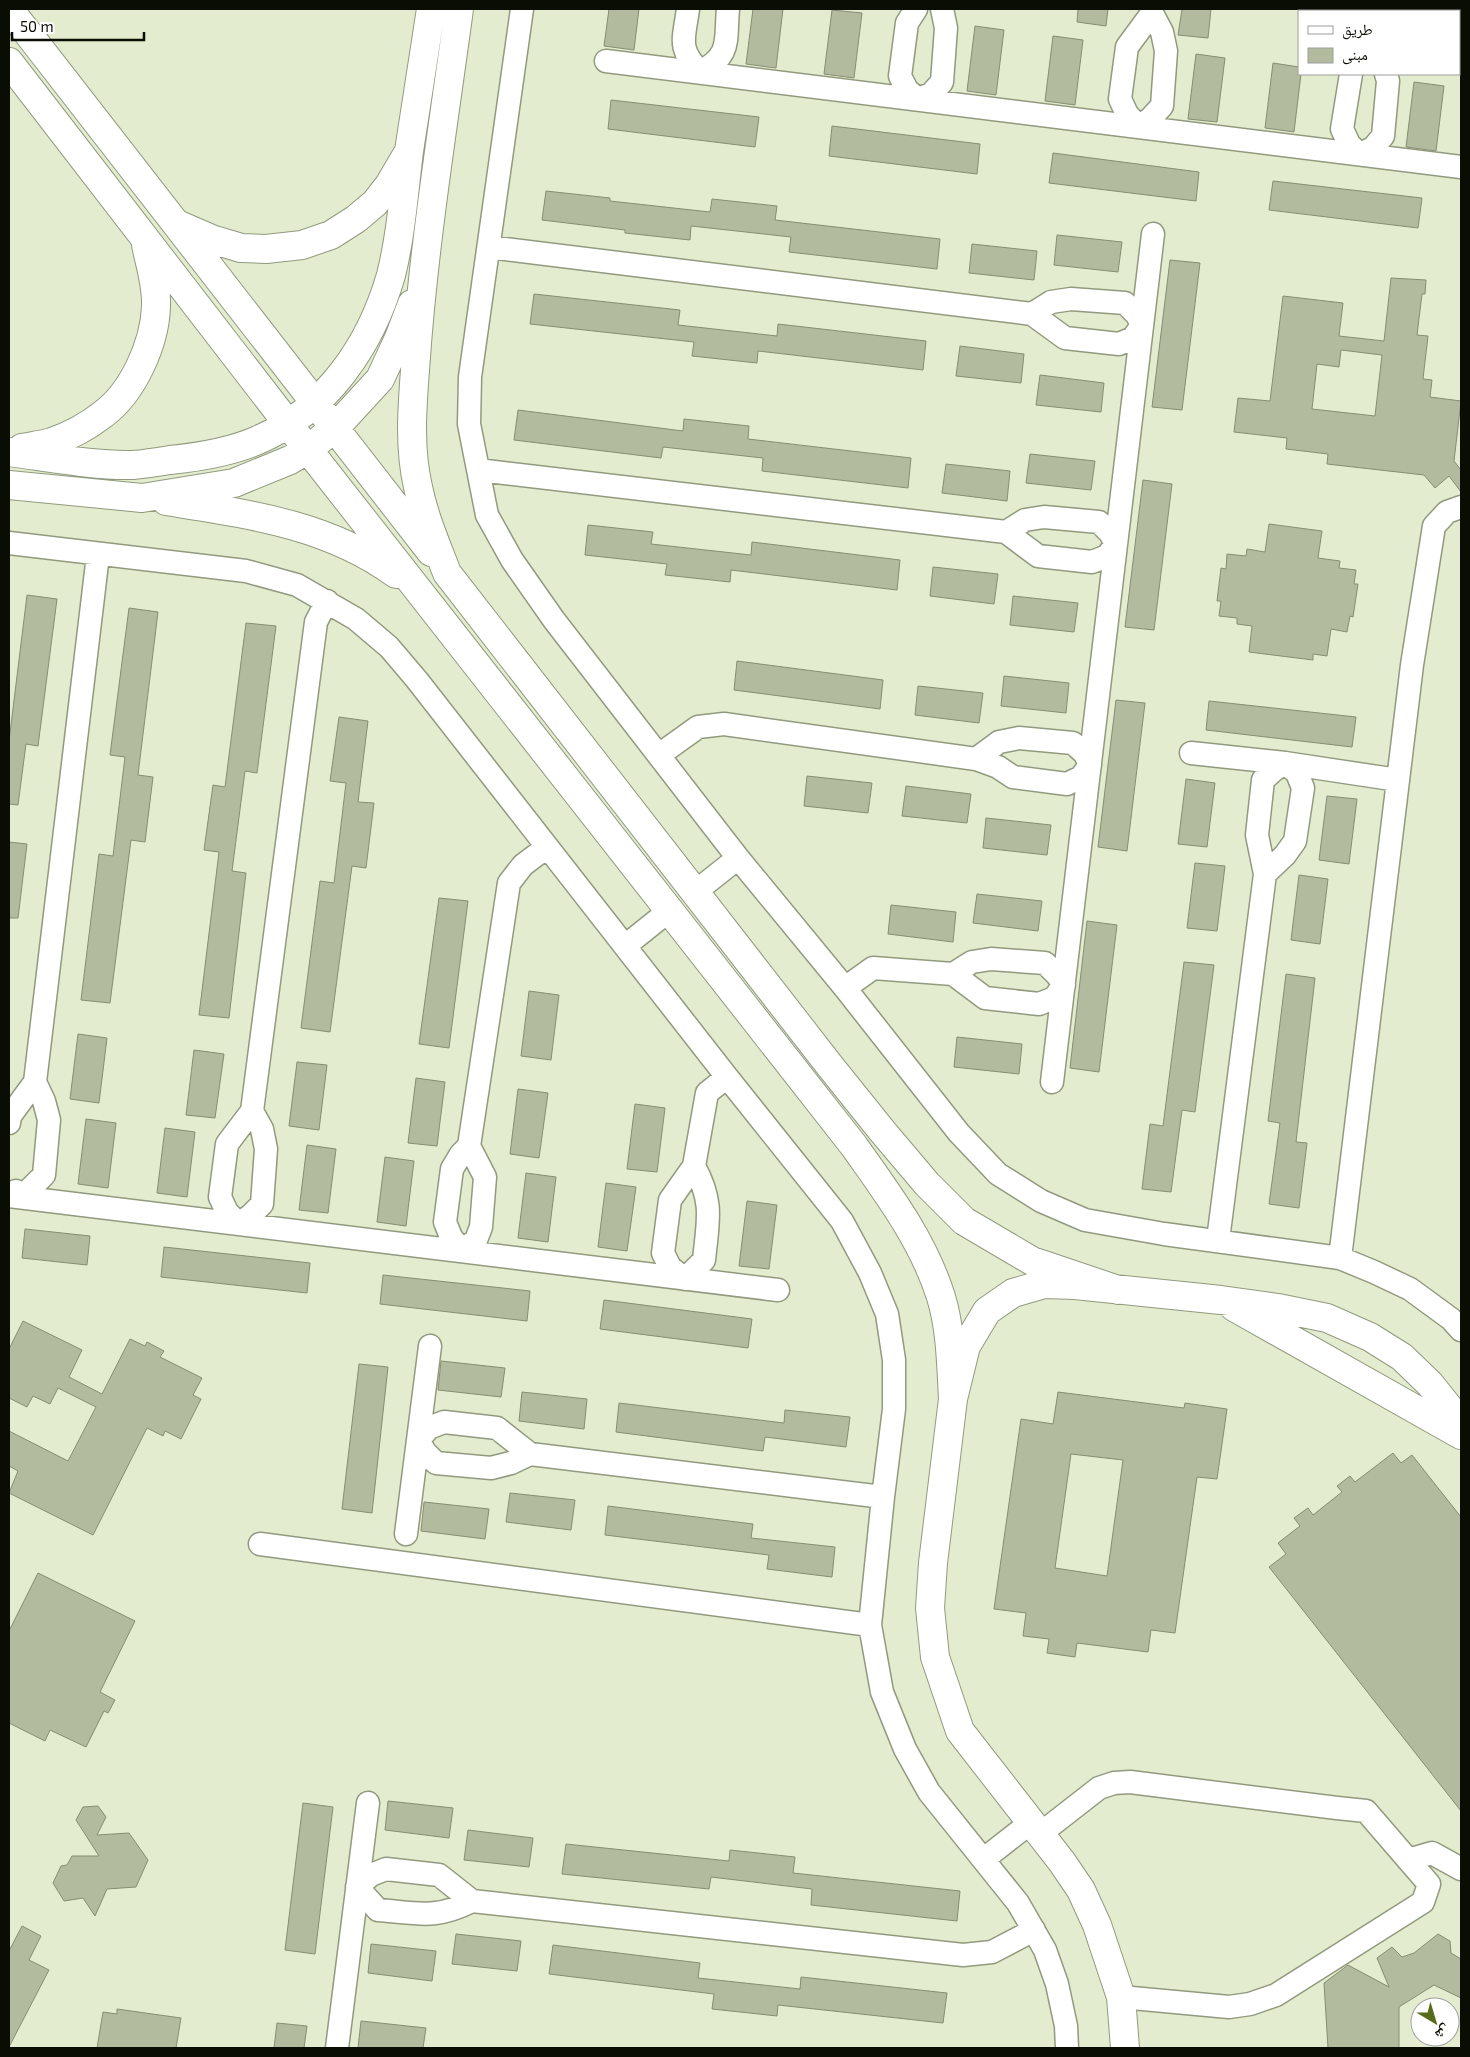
<svg xmlns="http://www.w3.org/2000/svg" width="1470" height="2057" viewBox="0 0 1470 2057" font-family="'Exo 2','Noto Naskh Arabic',sans-serif">
<style>
.building{fill:#b2bb9e;stroke:#858e73;fill-rule:evenodd}
.lines{fill:none;stroke-linecap:round;stroke-linejoin:round}
.minor-casing{stroke:#919a7e;stroke-width:25}
.major-casing{stroke:#919a7e;stroke-width:30}
.minor{stroke:#fff;stroke-width:22}
.major{stroke:#fff;stroke-width:28}
</style>
<rect width="100%" height="100%" fill="#e3ecce"/>
<path class="building" d="M609 9H639L634 50 604 46Z
M753 9H783L776 68 746 64Z
M1078 9H1108L1106 26 1077 22Z
M1182 9H1211L1208 38 1178 35Z
M832 10 862 13 854 78 824 74Z
M975 26 1004 30 996 95 967 91Z
M1053 36 1083 40 1075 105 1045 101Z
M1196 54 1225 58 1217 122 1188 119Z
M1273 63 1299 67V74H1301L1294 132 1265 128Z
M1414 82 1444 86 1436 151 1406 147Z
M611 100 759 117 755 147 608 129Z
M832 126 980 144 977 174 829 156Z
M1053 153 1199 172 1196 201 1049 183Z
M1273 181 1422 198 1418 228 1269 210Z
M546 191 610 198V201L710 212 712 199 777 206 775 220 940 239 937 269 789 252 791 237 691 226 690 240 625 233V230L542 220Z
M1057 235 1122 242 1118 272 1054 265Z
M972 244 1037 251 1034 280 969 273Z
M1170 260 1200 263 1182 410 1152 407Z
M1391 278 1426 280 1425 294H1422L1417 335 1428 336 1423 379 1432 380 1430 397 1461 401 1454 461 1461 470V492L1449 476 1435 488 1424 475 1327 464 1328 454 1286 449 1287 438 1234 432 1238 398 1270 401 1283 296 1343 303 1339 336 1384 341ZM1341 350 1382 355 1375 416 1312 409 1317 364 1339 367Z
M534 294 680 310 678 325 777 336 778 324 926 341 923 370 758 351 757 363 692 356 694 342 530 324Z
M960 346 1024 354 1021 383 956 376Z
M1040 375 1104 383 1101 412 1036 405Z
M518 410 683 431 684 419 749 426 748 439 911 458 908 488 762 471 763 458 663 447 661 458 514 440Z
M1030 454 1095 461 1091 490 1026 483Z
M946 464 1010 471 1007 501 942 493Z
M1143 480 1172 484 1154 630 1125 627Z
M1269 524 1322 531 1318 558 1340 561 1339 568 1356 570 1354 584H1358L1353 617 1350 616 1347 632 1331 629 1327 656 1313 654V660L1249 652 1252 626 1237 624V618L1219 616 1221 601H1217L1221 568 1226 569 1227 554 1246 556 1247 549 1265 552Z
M588 525 653 532 651 544 751 555 752 542 900 560 897 590 731 570 730 582 665 575 667 564 585 555Z
M933 567 998 574 994 604 930 596Z
M27 595 57 599 38 746 26 744 18 805 9 804V741Z
M1013 596 1078 603 1074 632 1010 625Z
M129 608 158 612 138 775 153 777 145 842 131 840 110 1003 81 1000 99 854 113 856 125 757 110 755Z
M246 623 276 626 257 773 245 771 232 871 246 873 229 1018 199 1015 219 852 204 850 213 785 225 787Z
M737 661 883 680 880 709 734 690Z
M1004 676 1069 683 1066 713 1001 706Z
M918 686 983 693 979 723 915 715Z
M1116 700 1145 703 1127 851 1098 847Z
M1209 701 1356 717 1352 747 1206 730Z
M339 717 368 721 358 802 374 803 366 868 352 866 330 1032 301 1028 320 881 334 883 346 783 330 781Z
M807 776 872 783 868 813 804 806Z
M1186 779 1215 783 1207 847 1178 844Z
M906 786 971 794 967 823 902 816Z
M1327 796 1357 799 1349 864 1319 860Z
M986 818 1051 825 1047 855 983 848Z
M9 842 27 844 18 918H9Z
M1195 863 1225 866 1217 931 1187 928Z
M1299 875 1328 879 1320 944 1291 940Z
M977 894 1042 901 1038 931 973 923Z
M439 898 468 901 449 1048 419 1044Z
M891 905 956 912 953 942 888 934Z
M1087 921 1117 925 1099 1072 1070 1068Z
M1184 962 1214 965 1195 1112 1182 1110 1171 1192 1142 1189 1150 1124 1163 1126Z
M1286 974 1315 978 1296 1142 1307 1143 1299 1208 1269 1204 1280 1123 1268 1121Z
M529 991 559 995 551 1060 521 1056Z
M78 1034 107 1038 99 1103 70 1099Z
M957 1037 1022 1044 1019 1074 954 1067Z
M194 1050 224 1054 215 1118 186 1115Z
M297 1062 327 1065 319 1130 289 1126Z
M416 1078 445 1082 437 1146 408 1143Z
M518 1089 548 1093 539 1158 510 1154Z
M635 1104 665 1108 657 1172 627 1169Z
M86 1119 116 1123 108 1188 78 1184Z
M165 1128 195 1132 187 1197 157 1193Z
M307 1145 336 1149 328 1213 299 1210Z
M385 1157 414 1161 406 1226 377 1222Z
M526 1173 556 1177 548 1242 518 1238Z
M606 1183 636 1187 627 1251 598 1247Z
M747 1201 777 1205 769 1269 739 1266Z
M25 1229 90 1236 87 1265 22 1258Z
M164 1247 310 1263 307 1293 161 1277Z
M383 1275 530 1291 527 1321 380 1304Z
M604 1300 752 1319 748 1348 600 1329Z
M23 1321 82 1350 69 1377 102 1394 130 1339 145 1346 147 1342 164 1351 160 1357 202 1378 193 1395 201 1399 181 1439 165 1431 163 1436 147 1428 93 1535 9 1493 18 1471 9 1466V1431L68 1461 96 1407 58 1388 50 1404 33 1396 27 1407 9 1398V1349Z
M441 1361 505 1368 501 1397 438 1390Z
M359 1364 388 1367 372 1513 342 1509Z
M522 1392 587 1399 584 1429 519 1421Z
M1058 1392 1184 1408 1185 1403 1227 1409 1217 1479 1197 1477 1175 1633 1151 1630 1148 1652 1077 1643 1075 1657 1047 1653 1049 1639 1023 1636 1026 1613 994 1609 1021 1419 1053 1424ZM1071 1454 1123 1460 1107 1576 1055 1568Z
M619 1403 784 1423 785 1410 850 1417 846 1447 765 1437 763 1451 616 1432Z
M1393 1453 1401 1463 1412 1455 1461 1517V1811L1269 1567 1286 1554 1278 1543 1300 1526 1294 1518 1308 1508 1313 1515 1342 1492 1337 1486 1350 1476 1355 1482Z
M510 1493 575 1500 571 1530 506 1522Z
M424 1502 489 1509 485 1539 421 1531Z
M608 1506 753 1524 751 1538 835 1547 832 1577 767 1569 769 1555 605 1535Z
M38 1573 135 1621 100 1692 115 1700 108 1713 104 1711 86 1747 50 1730 45 1741 9 1723V1631Z
M388 1801 453 1808 449 1838 385 1830Z
M303 1803 333 1807 315 1954 285 1950Z
M98 1806 106 1817 97 1835 129 1833 148 1860 136 1887 107 1889 95 1916 83 1898 64 1901 53 1883 61 1866 67 1865 72 1856H99L76 1820 83 1807Z
M468 1830 533 1838 529 1867 464 1860Z
M566 1844 729 1861 730 1850 795 1857 793 1873 960 1891 957 1921 811 1905 812 1889 711 1877 709 1889 562 1874Z
M22 1926 41 1936 29 1960 49 1970 9 2047V1951Z
M456 1934 521 1941 517 1971 452 1964Z
M1438 1934 1450 1941 1451 1953 1461 1959V1998L1434 1985 1399 2007V2048H1328L1324 1983 1348 1965 1389 1987 1377 1958 1392 1947 1402 1957 1414 1953Z
M371 1944 436 1951 432 1981 368 1973Z
M553 1945 700 1963 698 1978 800 1989 801 1977 947 1993 943 2023 778 2005 777 2016 712 2009 714 1994 549 1974Z
M117 2009 181 2018 176 2048H97L103 2012 117 2014Z
M361 2021 426 2028 423 2048H358Z
M277 2023 307 2026 304 2048H274Z"/>
<g class="lines">
<defs>
<path id="minor" d="M522 9 470 377 469 424 487 515 512 560 554 620 738 858 845 988 959 1133 998 1174 1041 1201 1085 1220 1164 1234 1340 1258 1374 1272 1410 1289 1451 1319 1461 1330
M688 9C684 39 677 48 700 72 732 55 725 41 728 9
M916 9 907 23 900 76 907 90 918 99 931 94 942 82 946 28 942 9
M1378 11V9
M1152 13 1162 32 1166 51 1162 106 1151 118 1139 127 1127 114 1120 99 1127 47 1152 13V9
M606 61 1461 167
M1351 74 1342 129 1349 144 1359 154 1373 148 1383 136 1388 81 1386 74
M489 247 1032 314 1065 338 1119 344 1133 338 1142 325 1137 315 1125 303 1071 299 1051 302 1032 314
M478 470 1006 532 1038 556 1092 562 1107 556 1116 544 1110 533 1099 522 1044 517 1025 520 1006 532
M9 543 246 571 297 585 356 619 389 647 417 680 727 1077 842 1221 870 1273 887 1314 894 1360V1409L883 1497 870 1625 882 1692 905 1749 929 1792 1018 1903 1045 1950 1057 1984 1066 2026 1067 2048
M1191 753 1285 763 1398 780
M659 755 698 727 724 724 976 759 998 767 1013 777 1067 784 1081 777 1090 765 1085 754 1073 743 1019 738 999 742 976 759
M695 892 738 858
M625 946 670 910
M845 988 873 968 953 974 972 962 991 959 1045 963 1057 975 1064 985 1054 998 1039 1004 985 998 953 974
M1052 1082 1153 234
M252 1111 262 1129 266 1149 262 1204 251 1215 239 1224 227 1212 220 1197 227 1144 252 1111 316 622 327 601
M9 1123 10 1116 35 1082 98 555
M469 1146 485 1177 481 1227 476 1240 462 1251 451 1237 445 1222 452 1169 461 1154 469 1146 509 883 523 865 547 847
M694 1166C714 1203 708 1220 704 1260L685 1279 670 1267 663 1253 670 1200 694 1166 707 1093 727 1077
M16 1191 22 1197 44 1175 49 1120 44 1101 35 1082
M9 1196 778 1290
M1218 1240 1265 874 1257 835 1263 780 1274 770 1285 763 1297 773 1303 788 1295 841 1285 855 1265 874
M1340 1258 1412 665 1434 526 1447 512 1461 507
M530 1454 511 1463 491 1468 436 1463 425 1452 418 1440 429 1428 444 1422 497 1428 530 1454 883 1497
M406 1534 430 1346
M260 1544 870 1625
M1040 1834 1099 1788 1114 1783 1130 1782 1337 1808 1366 1811 1429 1884 1423 1902 1276 1995 1250 2004 1229 2007 1121 1997
M984 1859 1030 1823
M1408 1860 1432 1853 1461 1869
M472 1901C435 1920 418 1913 378 1910L357 1887 371 1875 386 1869 439 1875 472 1901 963 1955 992 1952 1034 1930
M337 2048 368 1803"/>
<path id="major" d="M9 9 431 552
M459 9C444 120 426 231 417 343 414 390 407 440 418 487 424 517 436 544 447 573L830 1066 883 1132 927 1184 964 1221 1032 1261 1118 1290
M9 62 288 424 854 1146C888 1194 923 1240 941 1297 951 1330 951 1365 953 1399
M177 224 214 240 241 248 266 249 302 245 331 235 356 219 375 203 389 185 409 151 431 9
M22 448C31 446 42 445 52 442 69 436 88 426 102 415 133 393 155 343 156 306 157 286 150 264 146 245
M9 452C47 457 94 466 133 465 145 464 158 462 170 460 200 457 231 452 258 440 327 410 371 345 391 275 401 235 404 192 409 151
M9 485 142 498 234 483 290 460 307 450 335 428 380 379 399 338 412 304
M166 501C247 514 328 524 396 574
M1234 1307 1461 1435
M1125 2048 1121 1997 1097 1925 1081 1890 1062 1862 960 1731 935 1657 930 1608 933 1563 953 1399 966 1346 987 1311 1013 1293 1044 1284 1075 1285 1221 1300 1278 1308 1327 1318 1370 1337 1402 1357 1430 1384 1461 1423"/>
</defs>
<use href="#minor" class="minor-casing"/>
<use href="#major" class="major-casing"/>
<use href="#minor" class="minor"/>
<use href="#major" class="major"/>
</g>
<rect width="1470" height="2057" fill="none" stroke="#0a0d04" stroke-width="20"/>
<rect x="1298" y="10" width="162" height="65" fill="#ffffff" stroke="#9d9e9b"/>
<rect x="1308" y="26" width="25" height="8" fill="#ffffff" stroke="#9d9e9b"/>
<text x="1342" y="35" font-size="15" fill="#0a0d04">طريق</text>
<rect x="1308" y="48" width="25" height="15" fill="#b2bb9e" stroke="#9d9e9b"/>
<text x="1342" y="60" font-size="15" fill="#0a0d04">مبنى</text>
<g transform="translate(1435 2022) rotate(142)"><circle r="24" fill="#ffffff" stroke="#9d9e9b"/>
<path d="M0-4L9 19L0 12L-9 19Z" fill="#586b19"/>
<text y="-8" font-size="14" font-weight="bold" text-anchor="middle" fill="#0a0d04">ش</text>
</g>
<path d="M12 32v8h132v-8" fill="none" stroke="#0a0d04" stroke-width="2.5"/>
<text x="20" y="32" font-size="15" fill="#0a0d04" stroke="#ffffff" stroke-width="4" paint-order="stroke">50 m</text>
</svg>
